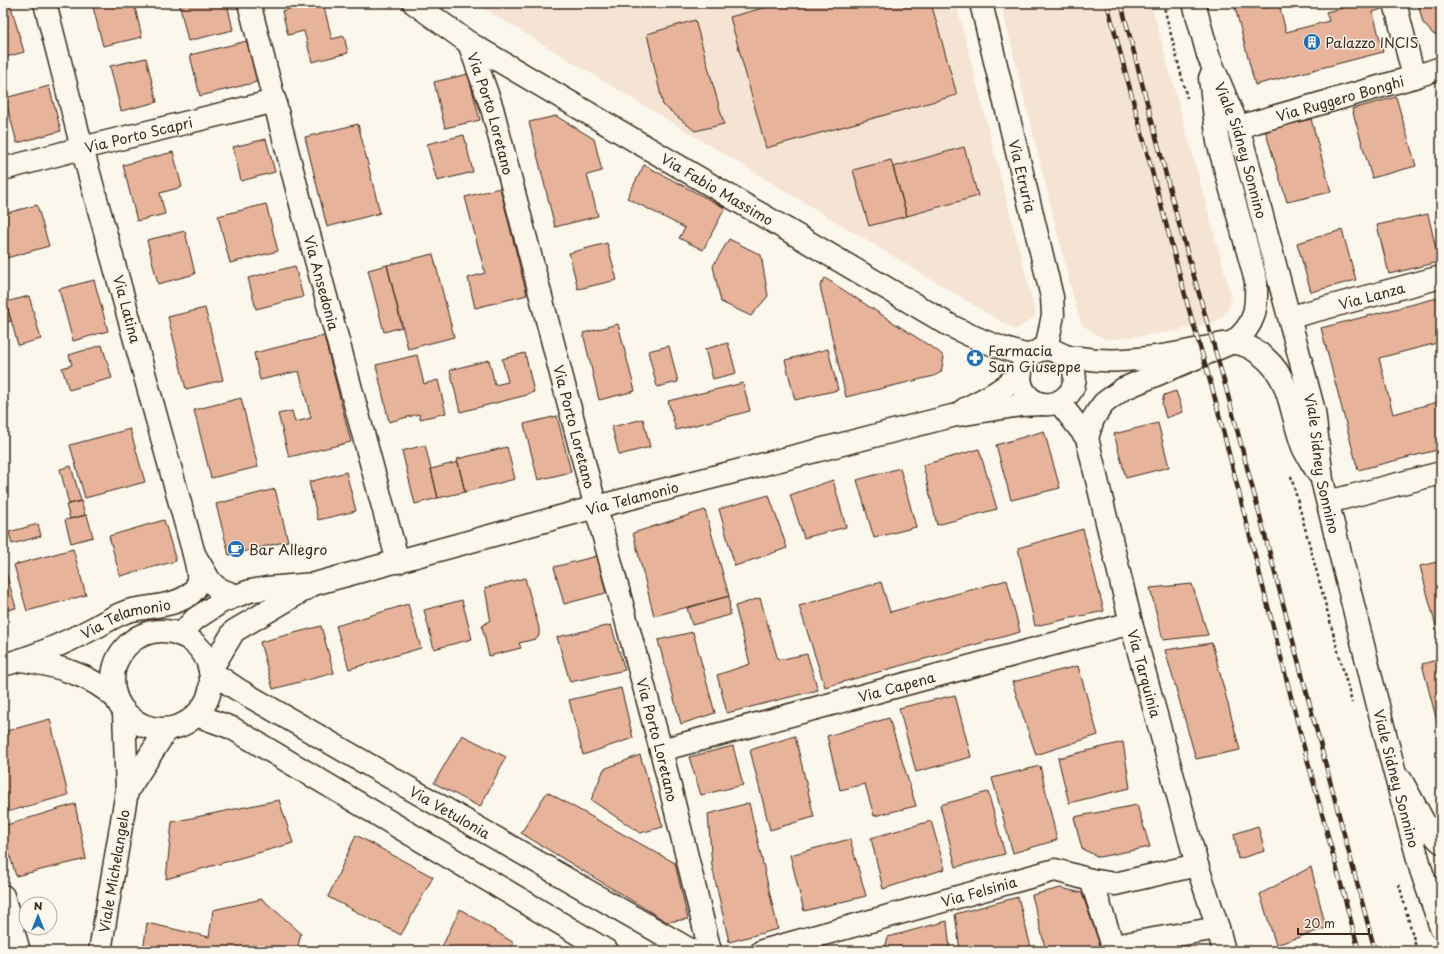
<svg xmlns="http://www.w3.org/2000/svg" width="1444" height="954" viewBox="0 0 1444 954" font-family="'Playpen Sans',sans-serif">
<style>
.built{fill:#f5e3d3}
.building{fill:#e7b39a;stroke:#3b2a1e}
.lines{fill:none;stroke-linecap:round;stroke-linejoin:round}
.minor-casing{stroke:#3b2a1e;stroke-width:25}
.tertiary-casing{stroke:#3b2a1e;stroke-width:25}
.secondary-casing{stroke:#3b2a1e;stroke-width:25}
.path{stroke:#3b2a1e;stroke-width:2.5;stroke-dasharray:3 3;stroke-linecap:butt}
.minor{stroke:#fbf7ec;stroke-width:22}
.tertiary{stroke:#fbf7ec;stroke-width:22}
.secondary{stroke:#fbf7ec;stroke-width:22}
.rail-casing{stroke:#3b2a1e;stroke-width:4.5}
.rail{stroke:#fbf7ec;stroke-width:3;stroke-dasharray:9;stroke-linecap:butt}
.labels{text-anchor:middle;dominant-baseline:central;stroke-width:3;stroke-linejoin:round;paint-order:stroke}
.poi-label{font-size:14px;fill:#3b2a1e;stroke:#fbf7ec;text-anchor:start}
.street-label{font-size:14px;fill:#3b2a1e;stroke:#fbf7ec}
</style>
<rect width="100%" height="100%" fill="#fbf7ec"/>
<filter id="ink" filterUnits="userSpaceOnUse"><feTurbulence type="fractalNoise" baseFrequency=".025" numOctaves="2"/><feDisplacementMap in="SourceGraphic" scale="8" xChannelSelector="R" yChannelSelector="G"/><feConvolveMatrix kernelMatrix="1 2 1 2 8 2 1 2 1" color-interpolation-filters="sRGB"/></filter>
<g filter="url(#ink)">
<path class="built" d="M475 3H956L1036 316 1015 330Z
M1001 3H1151L1231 296 1230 304 1227 311 1221 318 1216 321 1176 331 1107 340 1092 332 1082 324 1076 308Z"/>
<path class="building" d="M3 3H10L24 52 3 58Z
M92 3H134L142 37 103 46Z
M179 3H227L233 30 188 41Z
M313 3H323L332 39 344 36 348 53 312 62 304 31 288 35 282 11Z
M781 3H931L957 95 766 148 730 17Z
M1234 3H1263L1264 8 1279 4 1286 32 1329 21 1326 12 1343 8 1342 3H1381L1382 9 1373 12 1383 52 1255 85Z
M1418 3H1441V36L1433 34 1423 23Z
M695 20 724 124 695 131 663 105 647 34Z
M247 41 257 82 200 96 190 55Z
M146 58 157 102 121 111 110 66Z
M468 74 480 120 445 128 434 82Z
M49 86 61 131 17 143 5 98Z
M1396 97 1416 166 1372 178 1352 109Z
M556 116 594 139 602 171 587 175 598 216 555 227 529 122Z
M1311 119 1331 192 1287 202 1265 130Z
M358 124 380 213 327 227 305 137Z
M464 135 473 172 437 181 427 144Z
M266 139 275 172 241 181 233 147Z
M964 147 978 196 907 216 893 167Z
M173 152 182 187 160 193 165 214 137 221 123 165Z
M891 160 907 216 869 226 853 170Z
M644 165 725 208 703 250 679 238 685 228 627 198Z
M500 188 527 295 475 308 468 278 485 273 465 197Z
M266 204 278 251 230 263 218 216Z
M37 205 49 246 3 259V214Z
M1428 214 1439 262 1389 274 1377 225Z
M1342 230 1356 280 1311 292 1297 243Z
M185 231 195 274 158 284 147 240Z
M729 239 761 255 768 296 751 316 721 302 713 266Z
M607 243 617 280 578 289 569 253Z
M433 254 454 337 408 349 387 265Z
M387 265 402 327 384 332 368 270Z
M295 266 303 297 256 309 248 278Z
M825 278 939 352 944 357 941 372 934 376 846 397 820 286Z
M94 280 108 331 73 341 59 289Z
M29 296 41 339 18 345 6 302Z
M1441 297V342L1379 358 1393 414 1441 401V449L1358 470 1321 328Z
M6 302 11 321 3 323V303Z
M205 308 223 380 186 389 168 317Z
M618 324 635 391 599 400 583 333Z
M324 336 351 442 289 457 278 414 292 411 295 422 311 418 299 371 260 380 254 353Z
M728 343 736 373 713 379 705 349Z
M102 345 112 378 69 390 62 368 72 365 69 355Z
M669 346 678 382 657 387 648 351Z
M828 349 838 390 795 400 785 360Z
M525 353 534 392 527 394V395L460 412 450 370 489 360 495 385 508 382 502 359Z
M417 355 424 384 438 380 446 413 420 419 419 414 389 422 376 365Z
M743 383 750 411 676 430 668 401Z
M3 384 9 407 3 409Z
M1176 391 1183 412 1166 418 1162 404 1164 395Z
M241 398 258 467 211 478 194 410Z
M557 416 571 472 538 480 524 424Z
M643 419 650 447 619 455 612 427Z
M1158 423 1169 467 1126 478 1114 434Z
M130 429 145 482 85 498 70 445Z
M1044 431 1060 488 1011 500 996 445Z
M425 445 438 498 415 504 402 451Z
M507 447 515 479 465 492 457 459Z
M979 449 997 509 937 525 923 465Z
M458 462 465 492 438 498 431 469Z
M71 466 81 501 69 504 60 469Z
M900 468 916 527 874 538 857 480Z
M346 472 356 511 318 520 309 482Z
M833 480 846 527 804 538 790 495Z
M275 489 288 541 229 555 216 504Z
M769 495 787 548 735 566 719 509Z
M81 501 85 515 70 519 66 505Z
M705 510 729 596 654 616 633 533Z
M87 515 93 537 71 543 65 520Z
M164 520 176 561 120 576 109 536Z
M38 524 41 536 12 544 9 532Z
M1083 529 1104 611 1035 626 1018 548Z
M73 549 86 595 27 611 14 565Z
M597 556 606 593 564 604 554 567Z
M1441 561V646L1420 566Z
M5 569 16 608 3 611V570Z
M525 578 539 628V636L535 639 519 643 521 648 489 656 482 626 489 621 490 617 485 588Z
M1007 580 1020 632 825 687 799 606 881 582 890 612Z
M1192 584 1208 635 1163 640 1150 588Z
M729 596 730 615 692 625 687 608Z
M760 598 778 660 807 654 818 690 727 713 717 675 750 664 735 606Z
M462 600 472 639 434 649 424 610Z
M408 604 421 648 349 669 336 626Z
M611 625 625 670 570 682 557 637Z
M321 626 334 673 273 689 260 642Z
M693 632 715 713 681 724 658 640Z
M1212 643 1240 750 1196 759 1165 650Z
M1441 659V737L1422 664Z
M1078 666 1098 735 1036 755 1012 682Z
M621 688 633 738 583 755 569 700Z
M955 695 971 757 916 772 899 708Z
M889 718 916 806 874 816 865 784 840 790 827 736Z
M50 719 68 795 7 812 3 798V732Z
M462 735 506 757 480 807 434 783Z
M795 736 814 817 770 830 750 750Z
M1123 742 1130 788 1069 803 1058 758Z
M733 746 743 785 701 795 689 757Z
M640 755 663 827 640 833 591 800 604 769Z
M1040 766 1057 840 1013 853 992 778Z
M547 792 675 863 688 919 667 922 521 833Z
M988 792 1005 854 956 867 940 805Z
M279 800 293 843 166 879 172 822Z
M749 803 778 929 729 942 712 866 708 814Z
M75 804 86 859 16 876 3 833V826Z
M1137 805 1150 847 1099 857 1082 849 1074 817Z
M931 821 945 869 883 889 871 838Z
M1258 826 1265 851 1238 859 1234 834Z
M356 835 433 877 401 935 328 897Z
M850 839 866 896 804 911 790 855Z
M1311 867 1326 928 1276 945 1260 894Z
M1061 888 1082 893 1102 951H1046L1032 895Z
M1018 897 1032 951H960L955 914Z
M262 899 301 933 297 951H143L147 923 209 937 213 910Z
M460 909 514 943 509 951H445L441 949Z
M947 921 950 951H884L888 937Z"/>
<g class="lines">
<defs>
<g id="minor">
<path id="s1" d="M249 3 304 216 398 562"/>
<path d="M1395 3 1414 77"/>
<path id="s2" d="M469 43 492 108 587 474 661 750 710 951"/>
<path id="s3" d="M1238 127 1414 77 1441 68"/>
<path id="s4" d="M3 169 82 148 275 101"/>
<path id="s5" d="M1302 314 1441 277"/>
<path d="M965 409C984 399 1007 389 1021 371"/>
<path d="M1328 502 1441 473"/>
<path d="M194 554 210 581 217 588 236 596"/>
<path id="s6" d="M309 587 234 631 210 671 237 689 692 951"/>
<circle cx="162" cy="680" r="49"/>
<path id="s7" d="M180 635 195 619 221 602 236 596 250 591 267 588 314 584 596 507 952 416 1021 405 1042 404"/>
<path d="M21 660C54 665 90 674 116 698"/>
<path d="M196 715 232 728 607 951"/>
<path id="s8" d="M661 750 1131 623"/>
<path d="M1401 780 1427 828 1441 842"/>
<path d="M127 791 167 729"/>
<path d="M1091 880 1113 946 1218 928"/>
<path d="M3 896 19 951"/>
<path id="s9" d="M100 951 127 791 124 712"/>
<path id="s10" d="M762 951 1055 870 1091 880 1115 884 1197 865"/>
</g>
<g id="tertiary">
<path id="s11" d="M414 3 469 43 951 326C976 339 1002 349 1029 356"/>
<path id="s12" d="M981 3 1052 297 1053 315 1046 349"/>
<path id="s13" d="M1194 3 1208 55 1238 127 1249 167 1314 411 1322 480 1393 766 1421 870 1441 928"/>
<path d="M1066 356C1094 390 1048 421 1026 394 1013 377 1024 351 1046 349 1054 349 1059 354 1066 356 1070 358 1076 357 1081 358 1100 361 1119 361 1138 359 1161 357 1182 353 1204 348 1212 347 1226 342 1234 343 1239 343 1247 346 1251 348 1293 372 1288 408 1303 447 1307 456 1313 464 1318 473"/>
<path id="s14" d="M1059 402 1087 438 1131 623 1197 865 1218 928 1224 951"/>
<path d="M1087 438 1093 419 1098 411 1104 403 1123 389 1233 342C1256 325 1257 308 1256 281L1218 142 1210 78"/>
</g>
<g id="secondary">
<path id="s15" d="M3 665C34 657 65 643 94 628 106 622 118 613 132 610 150 606 183 606 195 589 202 579 196 565 194 554L82 148 45 3"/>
</g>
</defs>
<use href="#minor" class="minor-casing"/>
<use href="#tertiary" class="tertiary-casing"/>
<use href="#secondary" class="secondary-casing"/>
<path class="path" d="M1163 3 1187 98
M1291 476 1352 703
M1399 884 1417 951"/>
<use href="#minor" class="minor"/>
<use href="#tertiary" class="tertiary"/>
<use href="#secondary" class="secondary"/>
<defs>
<path id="rail" d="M1107 3 1188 306 1213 391 1301 736 1359 951
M1121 3 1177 217 1226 388 1375 951"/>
</defs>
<use href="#rail" class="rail-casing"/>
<use href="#rail" class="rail"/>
</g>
</g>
<defs>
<symbol id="building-disc" viewBox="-11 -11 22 22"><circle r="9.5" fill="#1f6fb2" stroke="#fbf7ec"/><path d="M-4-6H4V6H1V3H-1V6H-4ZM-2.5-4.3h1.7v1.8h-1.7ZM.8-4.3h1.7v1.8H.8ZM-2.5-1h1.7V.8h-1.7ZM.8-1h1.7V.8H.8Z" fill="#fff"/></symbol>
<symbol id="pharmacy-disc" viewBox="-11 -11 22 22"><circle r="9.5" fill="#1f6fb2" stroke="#fbf7ec"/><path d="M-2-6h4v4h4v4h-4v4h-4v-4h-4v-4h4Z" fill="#fff"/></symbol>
<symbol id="cafe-disc" viewBox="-11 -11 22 22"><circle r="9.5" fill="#1f6fb2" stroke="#fbf7ec"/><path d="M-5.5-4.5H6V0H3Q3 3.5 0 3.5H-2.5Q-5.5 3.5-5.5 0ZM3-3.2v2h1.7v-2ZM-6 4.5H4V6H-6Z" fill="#fff"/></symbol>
</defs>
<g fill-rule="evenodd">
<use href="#building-disc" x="1302" y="32" width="20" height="20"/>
<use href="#pharmacy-disc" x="965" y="348" width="20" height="20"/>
<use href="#cafe-disc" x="226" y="539" width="20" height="20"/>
</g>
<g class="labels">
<g class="poi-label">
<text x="1325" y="42">Palazzo INCIS</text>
<text x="988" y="350">Farmacia<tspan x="988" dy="16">San Giuseppe</tspan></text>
<text x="249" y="549">Bar Allegro</text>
</g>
<g class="street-label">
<text stroke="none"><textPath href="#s3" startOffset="106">Via Ruggero Bonghi</textPath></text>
<text stroke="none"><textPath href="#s2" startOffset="74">Via Porto Loretano</textPath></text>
<text stroke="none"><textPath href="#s4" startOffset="140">Via Porto Scapri</textPath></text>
<text stroke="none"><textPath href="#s13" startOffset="155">Viale Sidney Sonnino</textPath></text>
<text stroke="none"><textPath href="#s12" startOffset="178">Via Etruria</textPath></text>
<text stroke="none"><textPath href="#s11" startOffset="356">Via Fabio Massimo</textPath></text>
<text stroke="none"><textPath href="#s1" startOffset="289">Via Ansedonia</textPath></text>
<text stroke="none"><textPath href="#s5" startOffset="72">Via Lanza</textPath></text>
<text transform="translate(127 309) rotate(75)">Via Latina</text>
<text stroke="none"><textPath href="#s2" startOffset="398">Via Porto Loretano</textPath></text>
<text stroke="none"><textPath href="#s13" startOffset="479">Viale Sidney Sonnino</textPath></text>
<text stroke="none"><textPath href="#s7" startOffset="478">Via Telamonio</textPath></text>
<text stroke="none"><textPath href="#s15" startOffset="132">Via Telamonio</textPath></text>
<text stroke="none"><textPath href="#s14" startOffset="288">Via Tarquinia</textPath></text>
<text stroke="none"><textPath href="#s8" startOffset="244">Via Capena</textPath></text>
<text stroke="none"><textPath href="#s2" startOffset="722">Via Porto Loretano</textPath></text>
<text stroke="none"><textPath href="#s13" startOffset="803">Viale Sidney Sonnino</textPath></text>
<text stroke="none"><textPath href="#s6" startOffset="412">Via Vetulonia</textPath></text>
<text stroke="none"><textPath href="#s9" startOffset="81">Viale Michelangelo</textPath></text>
<text stroke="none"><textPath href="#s10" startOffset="225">Via Felsinia</textPath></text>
</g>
</g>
<rect width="1444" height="954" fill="none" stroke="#fbf7ec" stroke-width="16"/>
<rect x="8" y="8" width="1428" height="938" fill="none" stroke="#3b2a1e" stroke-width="1.5" filter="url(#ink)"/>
<g transform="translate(38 916)"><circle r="19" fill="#fbf7ec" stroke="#aea59a"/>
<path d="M0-3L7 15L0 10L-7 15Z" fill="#1f6fb2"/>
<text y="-6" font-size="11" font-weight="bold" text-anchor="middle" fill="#3b2a1e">N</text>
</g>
<path d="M1298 928v6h71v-6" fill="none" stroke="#3b2a1e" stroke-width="2"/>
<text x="1304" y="928" font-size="12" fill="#3b2a1e" stroke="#fbf7ec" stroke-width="3" paint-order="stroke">20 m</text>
</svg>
